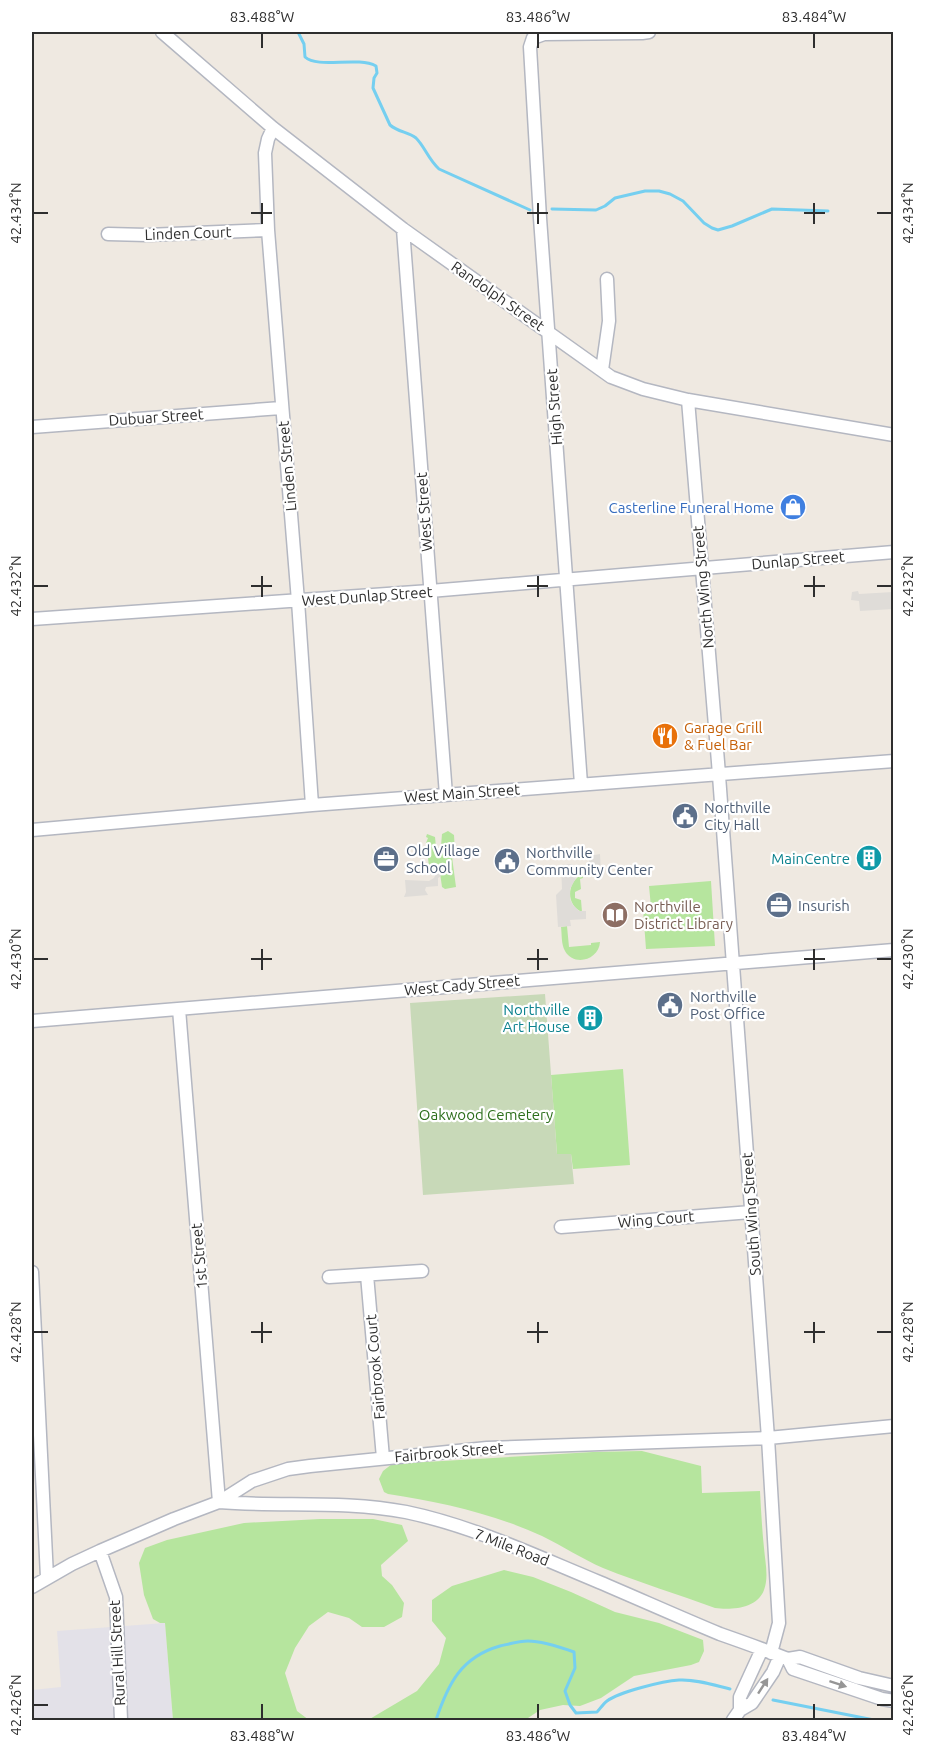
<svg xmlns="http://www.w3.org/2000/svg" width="925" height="1752" viewBox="0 0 925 1752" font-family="Ubuntu,sans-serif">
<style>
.industrial{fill:#e3e1e8}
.green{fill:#b6e59e}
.cemetery{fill:#c8d9b8}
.plaza{fill:#dfdcd8}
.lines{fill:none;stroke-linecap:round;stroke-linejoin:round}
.stream{stroke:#75cff0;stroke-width:3}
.minor-casing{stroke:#b4b7c1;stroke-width:15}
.minor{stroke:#fff;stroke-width:12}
.oneway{fill:#969696}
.ticks{fill:none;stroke:#2e2e2e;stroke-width:2}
.labels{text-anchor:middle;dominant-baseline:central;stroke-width:4.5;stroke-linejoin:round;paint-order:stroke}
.street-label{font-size:15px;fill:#2e2e2e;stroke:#fff}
.shop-label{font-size:15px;fill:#366cbe;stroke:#fff;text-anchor:end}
.food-label{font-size:15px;fill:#c56008;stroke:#fff;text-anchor:start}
.service-label{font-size:15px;fill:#4e5e75;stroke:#fff;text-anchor:start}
.culture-label{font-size:15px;fill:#0d838f;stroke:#fff;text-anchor:end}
.education-label{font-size:15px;fill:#785e54;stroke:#fff;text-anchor:start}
.park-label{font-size:15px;fill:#2c6e1b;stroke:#fff}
.neatline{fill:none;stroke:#2e2e2e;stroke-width:2}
.ticks-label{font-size:15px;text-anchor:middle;fill:#2e2e2e}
</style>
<rect width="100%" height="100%" fill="#efe9e1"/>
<path class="industrial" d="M165 1623 173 1720H32V1690L61 1687 57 1631Z"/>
<path class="green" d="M448 831 454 835 455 852 452 857 456 887 445 889 442 887 440 873 435 875 428 870 427 866H429L426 843 428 838 426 837 427 834 435 837 436 847 439 848 441 846 442 834Z
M583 874V878L580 879 581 889 575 892V898L581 900 582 912C565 905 567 881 583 874Z
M711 881 715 946 646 949 643 909 651 907 649 886Z
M567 926 569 947 591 945V943L600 942C599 960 574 967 565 951 561 944 562 934 561 927Z
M623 1069 630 1165 573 1169 571 1154H557L551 1075Z
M642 1451 701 1466 702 1493 760 1491C761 1510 762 1529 764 1548 765 1561 769 1577 764 1590 757 1609 731 1610 715 1608 678 1594 640 1583 603 1568 582 1559 563 1546 542 1536 494 1514 441 1502 388 1494L384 1492 379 1479 383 1471 392 1464 593 1452Z
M320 1519H373L402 1525 408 1541 381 1565 382 1576 392 1585 404 1603 402 1617 384 1627H362L349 1618 328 1612 309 1626 295 1648 285 1673 297 1711 309 1720H173L165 1623H160L153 1619 144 1595 139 1563 145 1548 167 1540 244 1523Z
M504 1570 533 1577 571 1592 615 1612 659 1623 703 1640 704 1651 699 1662 691 1665 634 1676 601 1698 580 1706 563 1705 540 1710 525 1720H368L417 1691 439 1664 446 1638 432 1621V1600L452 1586Z"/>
<path class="cemetery" d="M545 994 557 1154H571L574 1184 423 1195 410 1003Z"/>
<path class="plaza" d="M858 591 859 594 893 592V609L860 611 859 601 851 600 852 592Z
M600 854 601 873 583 874 577 876 570 889V899L573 905 579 911H586V919L570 920 571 926 558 927 556 895 562 889 561 865 572 864 574 868 589 867V856Z
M437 871 441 876 438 878V886L426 887 425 890 428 895 404 897 406 892 405 880 429 881 434 878Z"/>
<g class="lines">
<path class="stream" d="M298 32 304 44 305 57C318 69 357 56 376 66L377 73 374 78 373 88 390 125C398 132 408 132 416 138 425 147 428 159 439 169L530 210
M552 209 596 210 605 206 615 198 645 191H659L670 194 683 201 704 223 712 228 718 230 732 226 772 209 828 211
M773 1700 874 1720
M436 1720C448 1684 461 1657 500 1646 509 1644 519 1641 528 1641 543 1641 560 1647 574 1652L575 1668 565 1691 570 1705 576 1713 597 1712C600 1709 603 1704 607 1701 619 1692 663 1681 679 1680 696 1679 714 1685 730 1689"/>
<defs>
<path id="minor" d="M162 32 273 128 403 229 611 377 643 389 688 400 894 435
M533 38 530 47 540 218 581 784
M533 38 544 34 642 33 649 32
M273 128 268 139 265 153 268 230 298 601 312 805
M403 229 446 795
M108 234 147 235 268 230
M602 370 609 321 607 279
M688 400 718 762 768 1438 779 1623 771 1653
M32 427 281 408
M32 619 430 591 894 552
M32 830 312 805 894 761
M179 1009 219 1502
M32 1021 894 950
M561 1227 751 1212
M32 1272 47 1577
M367 1275 383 1458
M329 1277 422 1271
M219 1502C282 1507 344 1500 406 1512 473 1526 536 1556 599 1582 639 1599 679 1617 720 1634 740 1641 760 1648 780 1656L788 1659 800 1657 859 1678 894 1686
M100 1551 116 1597 121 1720
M32 1587 72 1564 100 1551 174 1519 219 1502 252 1481 288 1469 310 1466 487 1448 768 1438 894 1426
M762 1649 740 1697V1710L752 1703 773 1672 780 1656
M788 1659 793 1669 882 1699 894 1701
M733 1720 740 1710"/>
</defs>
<use href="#minor" class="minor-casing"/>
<use href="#minor" class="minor"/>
</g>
<defs><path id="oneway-solid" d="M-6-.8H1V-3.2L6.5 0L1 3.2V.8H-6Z" transform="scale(1.5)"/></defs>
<g class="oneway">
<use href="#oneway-solid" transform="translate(838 1684) rotate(18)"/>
<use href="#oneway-solid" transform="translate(763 1686) rotate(-57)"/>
</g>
<path class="ticks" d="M262 33V48M538 33V48M814 33V48M262 203V224M538 203V224M814 203V224M33 213H48M251 213H272M527 213H548M804 213H825M877 213H892M262 576V597M538 576V597M814 576V597M33 586H48M251 586H272M527 586H548M804 586H825M877 586H892M262 949V970M538 949V970M814 949V970M33 959H48M251 959H272M527 959H548M804 959H825M877 959H892M262 1322V1343M538 1322V1343M814 1322V1343M33 1332H48M251 1332H272M527 1332H548M804 1332H825M877 1332H892M262 1704V1719M538 1704V1719M814 1704V1719M33 1705H48M877 1705H892"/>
<defs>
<symbol id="shop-disc" viewBox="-11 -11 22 22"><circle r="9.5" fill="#3f7fe0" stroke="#fff"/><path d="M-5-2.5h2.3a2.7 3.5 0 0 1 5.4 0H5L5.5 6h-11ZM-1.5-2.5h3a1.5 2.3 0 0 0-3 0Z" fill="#fff"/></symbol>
<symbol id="restaurant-disc" viewBox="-11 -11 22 22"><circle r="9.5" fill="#e8710a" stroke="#fff"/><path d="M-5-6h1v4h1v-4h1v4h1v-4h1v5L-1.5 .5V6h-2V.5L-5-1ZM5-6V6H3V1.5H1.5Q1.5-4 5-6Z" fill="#fff"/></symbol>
<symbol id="civic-disc" viewBox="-11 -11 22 22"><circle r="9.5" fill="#5c6f8a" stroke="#fff"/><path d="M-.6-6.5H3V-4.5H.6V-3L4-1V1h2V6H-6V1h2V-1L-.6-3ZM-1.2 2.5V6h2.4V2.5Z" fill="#fff"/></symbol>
<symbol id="building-disc" viewBox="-11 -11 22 22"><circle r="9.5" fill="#0f9aa8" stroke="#fff"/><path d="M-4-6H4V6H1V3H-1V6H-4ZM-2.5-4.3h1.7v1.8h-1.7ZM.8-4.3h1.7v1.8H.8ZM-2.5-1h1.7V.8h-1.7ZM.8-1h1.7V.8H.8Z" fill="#fff"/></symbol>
<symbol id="office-disc" viewBox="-11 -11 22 22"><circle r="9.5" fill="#5c6f8a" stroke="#fff"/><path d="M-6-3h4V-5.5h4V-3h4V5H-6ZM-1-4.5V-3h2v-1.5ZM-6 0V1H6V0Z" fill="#fff"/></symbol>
<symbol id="library-disc" viewBox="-11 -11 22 22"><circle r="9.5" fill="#8d6e63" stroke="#fff"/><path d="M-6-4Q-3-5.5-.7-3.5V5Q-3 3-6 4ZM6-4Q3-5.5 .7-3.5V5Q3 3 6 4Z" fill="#fff"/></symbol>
</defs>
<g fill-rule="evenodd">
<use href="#shop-disc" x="778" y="492" width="30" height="30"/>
<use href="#restaurant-disc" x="650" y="721" width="30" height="30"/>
<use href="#civic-disc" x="670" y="801" width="30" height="30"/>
<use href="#building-disc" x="854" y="843" width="30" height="30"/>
<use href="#office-disc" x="371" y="844" width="30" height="30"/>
<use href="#civic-disc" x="492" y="846" width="30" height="30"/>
<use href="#office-disc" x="764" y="890" width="30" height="30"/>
<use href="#library-disc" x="600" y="900" width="30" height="30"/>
<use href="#civic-disc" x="655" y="990" width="30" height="30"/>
<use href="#building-disc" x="575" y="1003" width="30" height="30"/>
</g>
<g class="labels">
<g class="street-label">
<text transform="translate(188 233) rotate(-2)">Linden Court</text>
<text transform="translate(498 296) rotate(35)">Randolph Street</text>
<text transform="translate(554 407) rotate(-94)">High Street</text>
<text transform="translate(156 417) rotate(-4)">Dubuar Street</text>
<text transform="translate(287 466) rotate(-95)">Linden Street</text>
<text transform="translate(424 512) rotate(-94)">West Street</text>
<text transform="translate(798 560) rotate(-5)">Dunlap Street</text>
<text transform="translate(703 587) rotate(-95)">North Wing Street</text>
<text transform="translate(367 596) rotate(-4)">West Dunlap Street</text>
<text transform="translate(462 793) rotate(-4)">West Main Street</text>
<text transform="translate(462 985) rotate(-5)">West Cady Street</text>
<text transform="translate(751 1214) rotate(-94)">South Wing Street</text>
<text transform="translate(656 1219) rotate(-5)">Wing Court</text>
<text transform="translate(199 1256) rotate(-95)">1st Street</text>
<text transform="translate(375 1367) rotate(-95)">Fairbrook Court</text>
<text transform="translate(449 1452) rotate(-5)">Fairbrook Street</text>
<text transform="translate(512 1547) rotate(21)">7 Mile Road</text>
<text transform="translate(117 1653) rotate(-93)">Rural Hill Street</text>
</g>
<g class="shop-label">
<text x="774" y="507">Casterline Funeral Home</text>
</g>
<g class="food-label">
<text x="684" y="727">Garage Grill<tspan x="684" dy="17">&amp; Fuel Bar</tspan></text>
</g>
<g class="service-label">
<text x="704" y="807">Northville<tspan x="704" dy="17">City Hall</tspan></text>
<text x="406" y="850">Old Village<tspan x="406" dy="17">School</tspan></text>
<text x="526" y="852">Northville<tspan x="526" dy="17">Community Center</tspan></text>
<text x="798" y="905">Insurish</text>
<text x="690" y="996">Northville<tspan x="690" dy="17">Post Office</tspan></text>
</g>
<g class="culture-label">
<text x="850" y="858">MainCentre</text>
<text x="570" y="1009">Northville<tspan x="570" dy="17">Art House</tspan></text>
</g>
<g class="education-label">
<text x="634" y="906">Northville<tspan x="634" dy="17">District Library</tspan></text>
</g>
<g class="park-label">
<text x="486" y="1114">Oakwood Cemetery</text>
</g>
</g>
<rect width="925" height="1752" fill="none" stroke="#ffffff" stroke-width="66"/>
<rect x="33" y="33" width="859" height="1686" class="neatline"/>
<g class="ticks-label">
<text x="262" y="22">83.488°W</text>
<text x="538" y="22">83.486°W</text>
<text x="814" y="22">83.484°W</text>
<text transform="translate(16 213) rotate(-90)" y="5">42.434°N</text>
<text transform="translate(908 213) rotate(-90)" y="5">42.434°N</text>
<text transform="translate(16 586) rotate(-90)" y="5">42.432°N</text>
<text transform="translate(908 586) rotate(-90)" y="5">42.432°N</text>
<text transform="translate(16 959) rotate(-90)" y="5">42.430°N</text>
<text transform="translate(908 959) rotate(-90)" y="5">42.430°N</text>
<text transform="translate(16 1332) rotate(-90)" y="5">42.428°N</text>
<text transform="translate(908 1332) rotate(-90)" y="5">42.428°N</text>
<text transform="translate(16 1705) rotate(-90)" y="5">42.426°N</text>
<text transform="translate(908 1705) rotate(-90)" y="5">42.426°N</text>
<text x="262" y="1741">83.488°W</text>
<text x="538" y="1741">83.486°W</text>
<text x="814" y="1741">83.484°W</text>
</g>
</svg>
